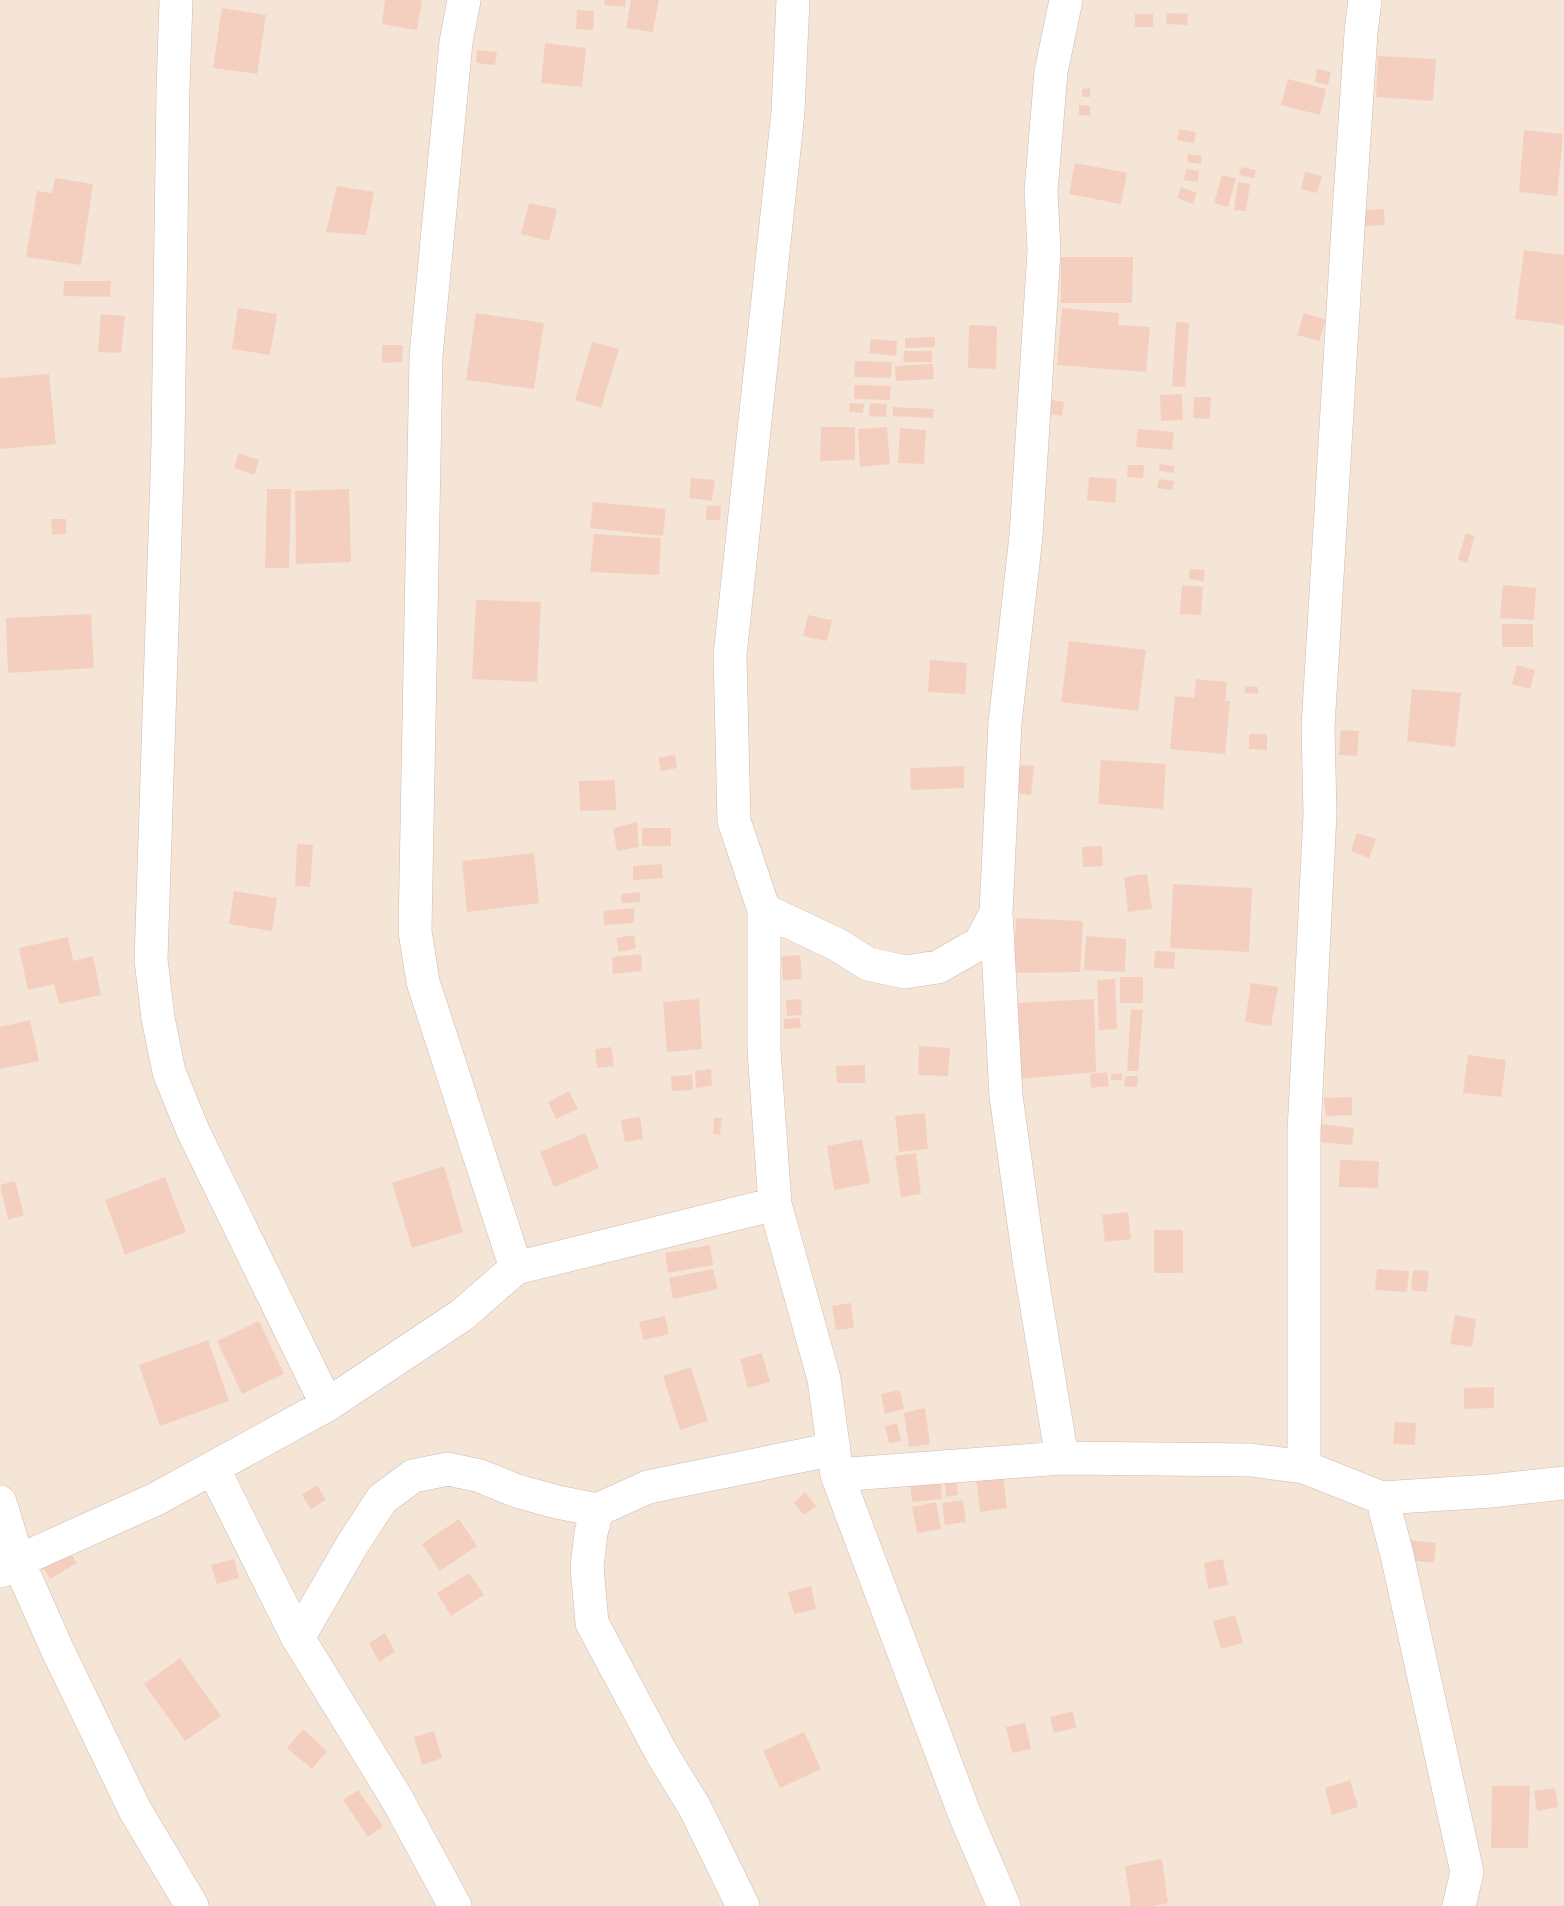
<svg xmlns="http://www.w3.org/2000/svg" width="1564" height="1906" viewBox="0 0 1564 1906" font-family="'Archivo Narrow',sans-serif">
<style>
.residential{fill:#f5e5d7}
.building{fill:#f4cfc0}
.lines{fill:none;stroke-linecap:round;stroke-linejoin:round}
.street-casing{stroke:#d1baae;stroke-width:34}
.street{stroke:#fff;stroke-width:33}
</style>
<rect width="100%" height="100%" fill="#fdf4e9"/>
<path class="residential" d="M0 0H1564V1906H0Z"/>
<path class="building" d="M385 0H422L417 30 382 24Z
M605 0H626L625 7 604 5Z
M631 0H659L653 32 626 28Z
M222 8 266 15 257 74 213 68Z
M577 10 594 11 593 30 576 29Z
M1167 13 1188 14 1187 25 1166 24Z
M1135 14H1153V27H1135Z
M545 43 586 48 582 87 541 83Z
M477 50 497 52 495 65 476 63Z
M1378 56 1436 59 1433 101 1376 97Z
M1317 69 1331 72 1328 85 1315 82Z
M1288 79 1326 89 1320 115 1281 105Z
M1090 88V97H1082V89Z
M1079 105 1090 106V116L1079 115Z
M1179 129 1196 132 1194 143 1177 140Z
M1524 130 1563 134 1557 196 1519 192Z
M1188 154 1202 156 1201 164 1187 162Z
M1075 163 1127 173 1121 204 1069 194Z
M1241 167 1256 170 1254 178 1239 175Z
M1186 169 1199 171 1198 182 1184 180Z
M1305 172 1322 176 1317 193 1301 189Z
M1222 175 1236 178 1228 207 1214 203Z
M55 178 93 184 81 265 26 257 37 191 52 193Z
M1238 182 1250 184 1246 211 1234 210Z
M337 186 374 192 366 235 326 232Z
M1181 187 1197 193 1193 204 1177 198Z
M529 203 557 209 549 241 521 234Z
M1384 209 1385 225 1362 226V210Z
M1524 250 1564 255V325L1515 319Z
M1061 257H1133L1132 303H1061Z
M64 281H111L110 297 63 296Z
M238 308 277 314 270 355 232 349Z
M1062 308 1119 313 1118 325 1150 327 1146 372 1057 365Z
M476 313 544 323 534 389 466 380Z
M1304 313 1326 320 1319 341 1297 335Z
M101 314 125 316 121 353 98 352Z
M1176 322 1189 323 1185 387 1172 386Z
M969 325 997 326 996 369 968 368Z
M935 337V347L905 348V338Z
M871 339 897 341 896 356 869 353Z
M592 342 619 349 601 408 575 400Z
M382 345H403L402 362 382 363Z
M904 351H932V362H903Z
M855 361 892 362 891 378 854 377Z
M933 364 934 379 896 381 895 366Z
M49 374 56 444 0 449V378Z
M854 385 891 386 890 400 854 399Z
M1182 394 1183 420 1161 421 1160 395Z
M1194 397H1211L1210 419 1193 418Z
M1048 399 1064 402 1062 416 1046 413Z
M850 403 864 404 863 413 849 412Z
M870 403 887 404 886 417 869 416Z
M893 407 934 409 933 418 893 416Z
M821 427H855V460L820 461Z
M887 427 890 464 860 467 858 429Z
M900 428 926 430 924 464 898 463Z
M1138 429 1174 432 1172 450 1136 447Z
M239 453 259 460 254 475 234 468Z
M1160 464 1174 466V473L1159 471Z
M1128 465H1144L1143 478 1127 477Z
M1089 477 1117 479 1115 503 1087 500Z
M691 478 715 480 712 501 689 498Z
M1159 479 1174 481 1172 490 1157 488Z
M267 489H291L289 568H265Z
M349 489 351 562 296 564 295 491Z
M593 502 666 509 663 536 590 528Z
M707 506H721L720 520H706Z
M51 519H66V534L52 535Z
M1466 533 1475 536 1467 563 1458 559Z
M594 534 661 538 659 575 590 572Z
M1190 569 1205 570 1204 581 1189 579Z
M1182 585 1203 587 1201 615 1180 614Z
M1503 585 1536 588 1534 620 1500 618Z
M476 600 541 602 537 682 472 679Z
M91 614 94 668 8 673 6 618Z
M808 615 832 620 827 641 803 636Z
M1502 624H1533V647H1502Z
M1069 641 1146 650 1138 711 1061 702Z
M930 660 967 663 965 694 928 692Z
M1517 665 1535 670 1530 689 1512 684Z
M1196 679 1227 682 1225 701H1230L1225 754 1170 749 1175 696 1194 698Z
M1245 686 1258 687V694L1245 693Z
M1412 689 1461 693 1455 747 1407 741Z
M1341 730 1359 731 1357 756 1339 755Z
M1249 734H1267V750L1249 749Z
M675 755 677 768 661 771 658 758Z
M1101 760 1166 764 1163 809 1098 804Z
M1009 764 1034 766 1031 795 1007 792Z
M964 766V788L911 790 910 768Z
M615 780 616 810 580 811 579 781Z
M637 822 639 847 617 851 613 828Z
M642 828H671V846H642Z
M1357 833 1376 839 1369 858 1351 851Z
M297 844 313 845 310 887 295 886Z
M1102 846 1103 866 1083 867 1082 847Z
M534 853 539 903 467 912 462 861Z
M662 864 663 878 633 880V866Z
M1147 874 1152 909 1128 912 1124 877Z
M1173 884 1252 888 1249 952 1170 948Z
M234 891 277 898 272 931 229 924Z
M640 892V902L622 903 621 894Z
M634 908V923L604 925 603 911Z
M1016 918 1083 921 1080 972 1013 973Z
M634 935 636 948 619 952 616 938Z
M1086 936 1126 939 1125 972 1084 970Z
M68 937 73 961 93 956 101 995 59 1004 54 984 28 990 19 948Z
M1155 951 1175 952 1174 969 1154 968Z
M641 954 642 971 613 974 612 957Z
M800 955 802 979 783 980 781 957Z
M1120 977H1143V1003H1120Z
M1115 979 1117 1029 1099 1030 1097 980Z
M1251 983 1278 987 1271 1026 1245 1022Z
M699 999 702 1049 667 1052 663 1002Z
M801 999 802 1015 787 1016 786 1000Z
M1094 999 1096 1072 1020 1079 1015 1003Z
M1131 1009 1143 1010 1138 1071H1127Z
M800 1018 801 1028 784 1029V1019Z
M30 1020 39 1061 0 1069V1027Z
M919 1046 950 1048 948 1076 918 1075Z
M611 1047 614 1066 597 1068 595 1049Z
M1468 1055 1506 1060 1501 1097 1463 1093Z
M865 1065V1083H837L836 1066Z
M711 1069 712 1086 696 1088 695 1071Z
M1107 1072 1109 1086 1091 1088 1090 1074Z
M1122 1073V1080H1111V1074Z
M692 1075 693 1090 672 1091 671 1076Z
M1125 1076H1138L1137 1087 1124 1086Z
M569 1091 578 1109 556 1119 548 1102Z
M1352 1097V1115L1326 1116 1324 1098Z
M925 1113 928 1149 899 1152 895 1116Z
M640 1117 643 1139 625 1142 621 1120Z
M714 1118H722L720 1135 713 1134Z
M1321 1124 1354 1128 1352 1145 1319 1142Z
M585 1133 599 1168 554 1187 540 1152Z
M862 1139 870 1183 834 1190 827 1146Z
M916 1153 921 1194 901 1197 895 1156Z
M1340 1160 1379 1161 1378 1188 1339 1187Z
M444 1166 463 1232 412 1248 392 1183Z
M165 1177 186 1232 125 1255 105 1200Z
M15 1181 24 1215 8 1220 0 1185Z
M1128 1212 1131 1239 1105 1242 1102 1215Z
M1154 1230H1183V1273H1154Z
M710 1245 713 1265 668 1273 665 1253Z
M713 1269 718 1289 673 1299 669 1278Z
M1377 1269 1409 1271 1407 1292 1375 1290Z
M1413 1270 1429 1271 1427 1292 1411 1290Z
M851 1303 854 1328 836 1330 832 1306Z
M1455 1315 1476 1319 1472 1347 1450 1344Z
M665 1316 669 1334 644 1340 639 1322Z
M259 1321 284 1374 242 1394 217 1341Z
M208 1340 229 1401 160 1426 139 1365Z
M762 1353 770 1382 748 1388 740 1359Z
M691 1367 708 1421 680 1430 663 1376Z
M1494 1387V1408L1464 1409V1388Z
M900 1390 904 1409 885 1414 881 1394Z
M925 1408 930 1444 909 1447 904 1413Z
M1395 1422 1416 1423 1415 1445 1393 1444Z
M897 1423 901 1441 889 1443 885 1426Z
M1003 1474 1007 1508 980 1512 976 1478Z
M956 1477 958 1495 946 1497 944 1478Z
M940 1478 942 1499 912 1502 910 1482Z
M317 1485 326 1500 311 1509 302 1495Z
M805 1492 816 1506 804 1515 794 1503Z
M963 1500 966 1522 945 1525 942 1503Z
M936 1502 941 1529 917 1533 912 1507Z
M459 1519 477 1546 440 1571 422 1544Z
M1408 1540 1436 1543 1434 1563 1406 1560Z
M67 1547 77 1563 50 1579 40 1563Z
M234 1559 239 1578 217 1584 211 1565Z
M1223 1559 1228 1585 1208 1589 1204 1563Z
M469 1573 484 1595 451 1616 437 1593Z
M811 1586 816 1609 794 1614 788 1592Z
M1235 1615 1243 1643 1221 1649 1213 1621Z
M385 1633 395 1652 379 1662 369 1643Z
M180 1658 221 1716 185 1741 144 1684Z
M1073 1711 1076 1728 1054 1733 1050 1717Z
M1025 1723 1031 1749 1012 1753 1006 1727Z
M303 1729 327 1751 312 1769 287 1748Z
M434 1731 442 1758 422 1765 414 1737Z
M804 1732 821 1769 780 1788 763 1751Z
M1350 1780 1358 1807 1332 1815 1325 1788Z
M1492 1786H1530L1528 1848H1491Z
M1555 1788 1558 1807 1537 1811 1534 1791Z
M358 1790 383 1826 368 1837 343 1800Z
M1162 1859 1168 1903 1152 1906H1131L1125 1866Z"/>
<g class="lines">
<defs>
<path id="street" d="M176 0 173 90 168 444 151 960 158 1018 169 1072 193 1131 327 1405
M464 0 456 42 426 356 415 931 423 982 516 1268
M793 0 788 112 730 655 734 821 764 910V1050L775 1204 824 1379 837 1475 965 1815 1004 1906
M764 910 838 945 868 964 905 972 938 967 980 943 996 913
M1062 1458 1030 1266 1006 1096 996 913 1005 723 1026 536 1044 250 1041 191 1051 72 1066 0
M1304 1467V1132L1320 814 1318 727 1348 228 1361 33 1365 0
M213 1468 298 1638 397 1799 455 1906
M837 1475 1062 1458 1251 1460 1304 1467 1382 1498 1491 1491 1564 1483
M1382 1498 1397 1555 1467 1872 1459 1906
M0 1502 18 1561 58 1651 135 1810 192 1906
M597 1510 591 1533 587 1567 592 1623 662 1754 695 1808 743 1906
M0 1571 18 1561 156 1499 327 1405 462 1315 516 1268 775 1204
M298 1638 352 1545 382 1499 413 1476 448 1469 480 1476 517 1491 557 1502 597 1510 648 1487 834 1449"/>
</defs>
<use href="#street" class="street-casing"/>
<use href="#street" class="street"/>
</g>
</svg>
